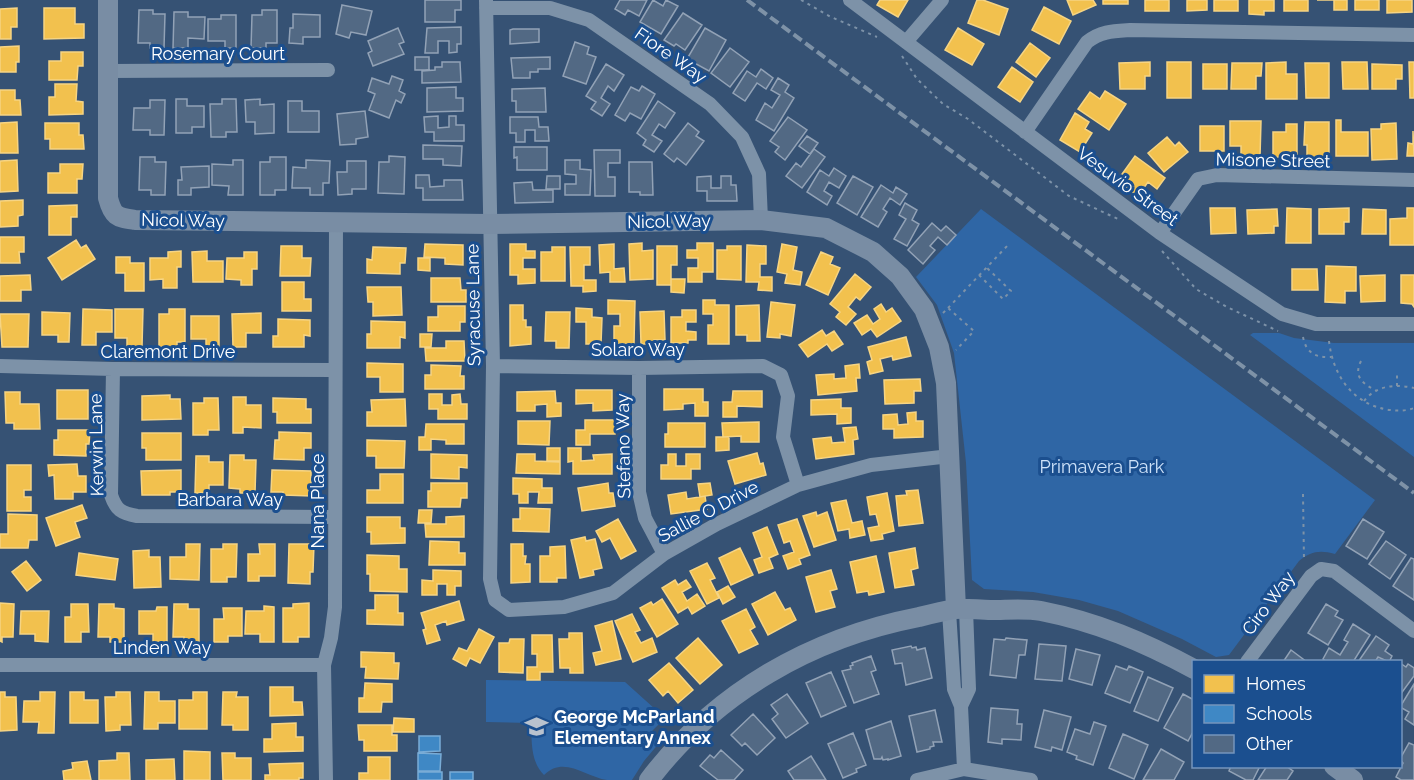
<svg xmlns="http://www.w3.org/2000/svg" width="1414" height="780" viewBox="0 0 1414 780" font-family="Raleway,sans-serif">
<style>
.green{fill:#2f66a5}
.homes{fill:#f2c14e;stroke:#f6d483;stroke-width:1.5}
.schools{fill:#3f88c5;stroke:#79acd6;stroke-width:1.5}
.building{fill:#526984;stroke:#92a2b6;stroke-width:1.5}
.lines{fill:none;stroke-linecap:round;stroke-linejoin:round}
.path{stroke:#7d92a8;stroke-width:2;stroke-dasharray:3 4.5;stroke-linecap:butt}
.street{stroke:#7d92a8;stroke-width:14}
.secondary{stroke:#798da4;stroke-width:20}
.rail{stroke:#7e92a7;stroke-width:4;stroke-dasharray:10 4.5;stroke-linecap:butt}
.labels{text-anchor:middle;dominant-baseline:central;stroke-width:6;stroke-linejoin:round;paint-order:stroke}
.street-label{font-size:18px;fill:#fff;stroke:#1b4f8f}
.park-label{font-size:18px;fill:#cfe3fa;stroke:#1b4f8f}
.poi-label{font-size:18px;font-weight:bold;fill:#fff;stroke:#1b4f8f;text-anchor:start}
</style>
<rect width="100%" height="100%" fill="#365274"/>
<path class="green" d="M981 209 1375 500 1335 554C1320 550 1311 551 1299 561L1229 655 1216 657 1182 639 1118 611 1079 600 1033 592 984 589 972 580 966 463 954 353 937 305 916 277Z
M1253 333H1279L1294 338 1334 343H1414V457L1250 335Z
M486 680 625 682 665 718 650 733 660 742 644 761 632 780C624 780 615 780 607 780 586 777 564 755 544 775 530 761 532 741 531 723L486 722Z"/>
<path class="homes" d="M880 0H908L898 17 877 5Z
M977 0H983L1008 9 999 35 968 23Z
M1067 0H1093L1096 5 1073 15Z
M1103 0H1128V4H1103Z
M1145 0H1169V11H1145Z
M1187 0H1207V10L1187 11Z
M1214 0H1238V11H1214Z
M1249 0H1274V11H1264V15L1249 14Z
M1284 0H1308V11H1284Z
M1317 0H1347V10H1334V0Z
M1355 0H1379V10H1355Z
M1387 0H1412V12L1387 13Z
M1044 7 1071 21 1059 44 1032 30Z
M17 8V27H11V39H0V9Z
M44 8H75V24H84V38L44 39Z
M958 28 984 44 972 65 945 50Z
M1030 43 1050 58 1036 77 1016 62Z
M19 46V62H16V72H0V47Z
M61 52H83V66H78L77 80H49V61H61Z
M1150 62V76H1145V89H1120L1119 63Z
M1167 62H1191V98H1167Z
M1286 62V74H1297V99H1266V63Z
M1342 62H1367L1368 89H1343Z
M1409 62H1414V98H1410Z
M1232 63H1262L1261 76H1256V89H1231Z
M1305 63H1329V98H1306Z
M1203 64H1227V89H1203Z
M1372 64 1402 65V79H1396V89H1372Z
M1012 67 1033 82 1020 102 998 87Z
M55 84H77L76 101 83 102V114L49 115V97H55Z
M0 90H15V100H20L21 115H0Z
M1105 91 1126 104 1109 130 1078 109 1090 92 1100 99Z
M1075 113 1089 122 1085 129 1092 133 1080 152 1060 140Z
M1336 120H1341V132H1368V156H1336Z
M1230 121H1261L1260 157H1241V146H1230Z
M17 122 18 153H0V123Z
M1305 122H1329V157H1307V145H1304Z
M45 123H79V135H83L84 149H50V139H45Z
M1396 123 1397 159 1372 160 1371 129H1381V124Z
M1286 124H1297V157H1273V132H1286Z
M1200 126H1224V151H1200Z
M1413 131 1414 156H1407L1408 143 1413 144Z
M1167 137 1175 146 1179 142 1188 152 1164 172 1148 153Z
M1135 156 1165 178 1157 189 1148 182 1138 196 1117 181Z
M17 160 18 191 0 192V161Z
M60 164H83L82 179H77V193H48V173H60Z
M23 200V215L18 216V226L0 227V201Z
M77 205V217H71V235H49V206Z
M1210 208H1235L1236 233 1211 234Z
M1287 208 1311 209V243H1286Z
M1349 208V222H1344V234H1319V209Z
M1407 208H1414V245H1390V219L1407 218Z
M1277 209 1278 226H1274V233L1248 234 1247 210Z
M1363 209 1386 210V234H1362Z
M0 237H24V252H19L20 263H0Z
M76 240 81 248 86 245 95 259 62 280 48 258Z
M642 243V251L653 250V279L630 280 629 244Z
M697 243H713V272H702V282H688V268H698V258H687V250H697Z
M425 244 463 245V265L445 264V258L424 257Z
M510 244H526V251H535V258H523V269H535V283L518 284V275H510Z
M614 244V269L624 268 625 282H610V272L600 273 599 245Z
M782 244 797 247 793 270 802 272 800 285 785 283 787 274 777 272Z
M747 245 766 246V264H760V277H772V291L758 290 759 282H746Z
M281 246H302V258H311L310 276H280Z
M657 246H677V265H671V285H657Z
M727 246H741V280L717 279V250H727Z
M373 247 406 248 405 263H400V274L367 273V259L372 260Z
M552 247H565V281H541V252H552Z
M570 247H590V265H584V280H596V291L583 292V286H571Z
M181 251V267H177V288H163V279L150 280V258H168V252Z
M207 251V261H223V282H193L192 252Z
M244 252H257V269H252V285H241V280L226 279 227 258H244Z
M821 252 833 257 830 264 840 268 828 295 806 285Z
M116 257H130V263H144V291H125V273H116Z
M418 258H430V271L418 270Z
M1326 266 1356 267V291H1345V303L1325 302Z
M1292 269H1317L1318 290H1292Z
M855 274 871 287 860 300 856 297 848 307 856 314 846 325 836 317 840 312 830 304Z
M30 275 31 290H21V301H0V276Z
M1385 275V301L1361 302 1360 276Z
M1401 275H1414V307L1412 304 1401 303Z
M431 278H460L461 290H466V302H431Z
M671 279H685L684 293 671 292Z
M282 282H304V299H311V311H282Z
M367 287H401L402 315 373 316V302H368Z
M608 300 635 301 634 344H614V326H620V314H608Z
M703 300H715V305H729V344H708V325H713V314H703Z
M771 302 795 305 791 336 780 334V338L767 337Z
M881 304 886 312 892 308 901 321 877 337 871 329 862 335 854 323 867 315 873 324 880 319 874 309Z
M510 305H523V320H526V327H531V344L510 346Z
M759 305 760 341H747V335H736V306Z
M438 306H465V322H460V331H428V317H438Z
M576 308 592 309V317L602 318 601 344H586V322H576Z
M83 309 112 310V332H96V345H82Z
M115 309H143L142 347H127V338H115Z
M169 309H185V342H177V347H159V314H169Z
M682 310H696V322H686V331L696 332V340H688V343H671V317H682Z
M664 311 665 340H654V344H641L640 312Z
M42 312 70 313 69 342H58V335H42Z
M546 312H570L569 348H556V341H545Z
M261 313V333H246V347H233L232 314Z
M0 314H29L28 347H2Z
M191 316H219V347H206V339H191Z
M278 319 310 320V336L304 335V347H273V336H278Z
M371 321 405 322V338L400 337V348H367V334H371Z
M822 330 826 336 834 331 843 344 832 351 827 344 808 357 799 345Z
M420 334H432L431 347H420Z
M906 337 911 356 893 360 892 356 880 359 883 371 870 374 867 362 872 360 868 347Z
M446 341H464L465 361H426L425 348H446Z
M367 363 403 364V392H380V377H367Z
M859 364 860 378H856L857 391 818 395 816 375 834 374V379L846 378 845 366Z
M431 365 461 366 460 376H464V389H425V375H431Z
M920 379 921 391H914V403L885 404 884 380Z
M664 389H703V402H708V416H695V403L683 404V409L664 410Z
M57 390H88V419H57Z
M576 390H612V410L593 411V403L576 404Z
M555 391 556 403H561V416L547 417V404L535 405V411H517V392Z
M733 391H762V407L737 406V417H723V402H732Z
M5 392H20V404H39L40 429H14V423H6Z
M429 394H442V405H452V395L460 394 461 404H467V419H438V409H429Z
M170 395V399H180L181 419 142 420V396Z
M233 397H246V405H261V428L243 427V433H233Z
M204 398H218L219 430H208V435H193V403H204Z
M273 398 306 399V409H311V423H277V412H273Z
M405 399 406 426H367V412H372L371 400Z
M841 399V408H851V423L837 424V414L811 415V400Z
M916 412V421H923V437L894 438V429H883V415L897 414 898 425 908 424 907 413Z
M585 420H615V434H590V445H576V430H585Z
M518 421H550L549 445 518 444Z
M759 422V442H741V436L723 437 722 423Z
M668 423H705V447H665V434H668Z
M426 424H464V444H446V440L431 439V450H419V437H425Z
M856 427 858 439 853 440 854 454 816 459 813 439 831 437 832 443 845 442 843 428Z
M58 430H90L89 444H86V456L54 455V440H58Z
M279 432 311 433V448H304V460L274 459 275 440H279Z
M142 433H181V460H146V448H142Z
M716 437H729V450L716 451Z
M367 440 405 441 404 468H376V456H367Z
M547 448H560V461H547Z
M568 448H581V461L594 460 593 455 612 454V474H573V461L568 462Z
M757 453 760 464 763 463 766 475 735 484 728 461Z
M431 454 467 455V468L459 467V479L431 478Z
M517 454H535V461L560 462V474L516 473Z
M668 454H676V466H686V454H700V469H691V479H661V465H668Z
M230 455H244V460H256L255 493H240V489L229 488Z
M196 456H209V462H223V485H209V493H195Z
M77 464 78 476H86V492H73V499H55L54 475 49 476 48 465Z
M7 465H31V490H24V497H31V511H7Z
M181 470V492H170V495H142L141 471Z
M272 470 311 471V496L283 495V492H271Z
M380 474H403V503H367V490H380Z
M513 478 542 479V488H552V503H538L539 492H528V503H519V494H513Z
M431 483H467V498H461L460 507H428V491H431Z
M608 483 609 493H613L615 506 582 511 578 488Z
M710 483 712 495 700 497 698 484Z
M918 490 923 523 899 526 896 496 907 495 906 491Z
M686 492 687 499 705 496 707 509 671 514 668 495Z
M887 493 894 531 882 534 883 539 871 541 868 528 879 526 876 514 870 515 867 497Z
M846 500 852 523 862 521 865 535 850 538 849 529 838 531 831 503Z
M82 505 87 518 75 522 80 537 56 546 46 518Z
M520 508 550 509 549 532 513 531V519H520Z
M419 510H432L431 523H418Z
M816 512 817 516 827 512 836 540 814 547 803 516Z
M8 514 37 515V540H29L28 548H0V534H8Z
M464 516V537H426L425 524H446V517Z
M367 517H400V528H405V543L371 544V532H367Z
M618 519 636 551 621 559 610 538 602 542 596 531Z
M797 519 810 555 799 559 801 564 788 569 783 556 794 552 790 541 784 543 778 525Z
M767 527 778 554 769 558 773 568 759 573 754 560 762 557 753 533Z
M585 537 586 541 595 539 602 568 593 570 594 575 580 578 571 540Z
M430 541 459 542V553H465V565H429Z
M186 544H200L199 580 170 579V557H186Z
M223 544H237L236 577H227V582H211V549H223Z
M259 544H275V576H259V581H248V554H260Z
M289 544H314L313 572H310V584L288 583Z
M511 544H523V556H526L525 564H530V582L511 583Z
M565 546 566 578H557V582H540V556H550V547Z
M740 548 753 575 731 585 719 558Z
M915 548 918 568 911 570 914 585 895 588 889 553Z
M149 550V557H160L161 587 134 588 133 551Z
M79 553 118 559 115 580 76 575Z
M367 555 399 556V569H407V592L370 591V574H367Z
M876 556 884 592 869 595 868 591 857 593 850 562Z
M26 561 41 580 27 591 12 572Z
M707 563 715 578 710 580 719 598 707 604 690 571Z
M433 570 461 571V586H455V595H447V584H437V595H422V580L433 581Z
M831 570 837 589 830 591 835 607 816 612 806 577Z
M675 580 678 585 686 580 691 587 682 592 687 601 697 594 705 606 692 614 688 607 678 613 662 588Z
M728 586 735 597 723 604 717 592Z
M775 592 785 610 790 608 796 620 768 635 752 604Z
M375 595H398V613H403V625L367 624V610H375Z
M662 599 678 624 657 637 640 608 651 602 653 605Z
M459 601 464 620 447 625 446 621 435 625 440 640 427 644 423 630 426 629 421 613Z
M0 603 14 604 13 637H2V642L0 641Z
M309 603V637H298V642H283V608H293V604Z
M71 604H88L89 632H81V642H65V617H71Z
M99 604H114V608L124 609V642H110V637H98Z
M174 604H188V609H199V642H184V637H173Z
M264 606 274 607V642H260V634H245L246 611H264Z
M157 607H167V642H153V634H139V611H156Z
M223 608H242V636H228V642H214V619H224Z
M746 609 755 627 750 630 758 644 739 653 722 621Z
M21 611H49L48 642 35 641V634H20Z
M632 614 640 630 635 632 641 643 652 638 657 652 633 662 615 621Z
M612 621 621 659 596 665 593 653 602 651 595 626Z
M479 629 494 637 480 663 470 658 466 666 453 659 459 648 467 651Z
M569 633H582L583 673H570V668H560L559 639H569Z
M532 635H552L553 672H540V680H527V667H537V654H532Z
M698 638 722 665 700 684 676 658Z
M510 639H524L523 673 499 672V643H509Z
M361 652 394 653V663H399L398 679 365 678 366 667H361Z
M669 663 693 690 678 703 668 691 663 696 649 680Z
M365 683 392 684V702H382L381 712H359V698H364Z
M270 687H293V702H302L303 715 270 716Z
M0 692H5V697H16L17 730 0 731Z
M40 692H55L54 733H38L39 722H23L24 701H40Z
M70 692H84V700H98V723H70Z
M116 692H130L131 725H120V730L106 731 105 697H116Z
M145 692H159V701H175V723H158V729H144Z
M193 692H207V729H179V700H193Z
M223 692H237L236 697H248V730H233V725H222Z
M394 718 414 719V732H393Z
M296 723V737H303V751L264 752V739H272V724Z
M358 725H392V735H397V751H364V740H359Z
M184 751 210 752V780H184Z
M117 753H129L130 780H99V761L117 760Z
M222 753H235V758H251V780H223Z
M368 757H390V780H359V773H368Z
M174 759 175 780H146V760Z
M87 761 91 780H64L63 771 73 769 72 763Z
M303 763V778H299V780H265V775H270L269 764Z"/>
<path class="schools" d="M419 736H440V751L419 752Z
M418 753 441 754 440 771H418Z
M418 772H442V780H418Z
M450 772H473V780H450Z"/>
<path class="building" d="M425 0H461V10H455V22H425Z
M620 0H647L639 16 628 10 625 15 615 9Z
M653 0 663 6 666 0 678 6 661 34 640 22Z
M342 5 372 11 366 35 351 32 349 38 336 34Z
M139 10H153V14H165L164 48H150V43H138Z
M262 10H277V43H266V48H251L252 15H262Z
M174 12H188V17H205L204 39 188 38V48H173Z
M683 13 702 25 685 50 676 44 674 46 664 40Z
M293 14 320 15V37H303V44L289 43 290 28H293Z
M221 15H236V48H225V41H208V19H221Z
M461 27V44H457V52L449 53V41H438V53H425L427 28Z
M398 28 404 42 399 44 404 54 373 66 368 53 372 51 368 41Z
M705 28 726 40 709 71 687 59Z
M513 29H539V42L510 44V30Z
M575 42 589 47 587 54 596 57 586 84 563 76Z
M730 48 749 62 730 87 711 73Z
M415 57H429V70H415Z
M550 57V69H538V72H530V78H513L511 58Z
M442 62H460L461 82 422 83V71L435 70V67H442Z
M606 64 624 75 614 91 608 86 601 98 610 104 602 116 591 109 596 102 586 96Z
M761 69 773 78 766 89 757 83 745 101 733 93 747 71 756 77Z
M392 76 403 80 399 91 405 94 401 103 396 100 389 118 369 110 375 94 368 91 372 78 389 84Z
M778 78 789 85 785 92 794 98 774 131 756 120 765 103 772 108 780 95 771 90Z
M642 86 655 94 641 119 630 113 625 121 615 115 631 87 639 91Z
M456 87V98H463V111L427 112V88Z
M545 88 546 112H516V101H512V89Z
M176 99H187V106H204V127H192V133H176Z
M222 99H236L237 132H226V137H211L210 104H222Z
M260 99V105L274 104V133L255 134V122H246L245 100Z
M150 100H165L164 135H150V130H133L134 108H150Z
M288 101H302V111H319V132H288Z
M658 101 675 113 665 128 659 124 652 135 662 141 654 152 643 145 646 140 637 133Z
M365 111 368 137 356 139V144L340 145 337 114Z
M438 116V128L449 127V116H456V125H464V141H434V132H425L424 117Z
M510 117H538L539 127H548L549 141H535V130H525V142H516V133H510Z
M788 117 807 130 785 160 775 152 779 147 770 141Z
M688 123 699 132 696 136 704 141 686 165 677 158 674 162 664 154Z
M807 136 818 143 810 154 799 146Z
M423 145 462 146 461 166 443 165V159H423Z
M514 147H547V170H517V157L514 158Z
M814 149 825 157 802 188 786 176 796 163 801 167Z
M594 150H620V163H608V177H615V196H595Z
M389 156 405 157 404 194 378 193 379 162H389Z
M140 157H155V162H166L165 195H151V190H139Z
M270 157H286V190H275V195H260V162H270Z
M233 160H243V195H228L229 186 212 185V164L233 165Z
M306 160 330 161 329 183H323V195H310V188H292L293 167 306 168Z
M565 160H580V169L591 170 590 195H565V184H576V175L565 174Z
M347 161H366V189H352V194L338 195 337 172H347Z
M629 162H652L653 195H640V192H629Z
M209 166V187L191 188V195H178V180H182L181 167Z
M834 168 846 176 839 188 829 182 824 191 832 196 827 205 807 192 820 170 829 176Z
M416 175H429L430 187 444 186V180H462L463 200H423V188H416Z
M547 176H560V189H546Z
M711 176V188H721V176H731V185H736L737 201H707V191H697V177Z
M853 176 873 187 857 215 837 203Z
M532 182 533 190H553V202L515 203 514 183Z
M881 185 893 193 896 187 907 194 900 205 890 198 883 209 887 212 878 227 861 217Z
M905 203 917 210 912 220 919 224 907 246 894 239 906 219 899 215Z
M932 223 941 231 946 226 956 235 947 245 938 237 930 246 935 250 923 264 908 250Z
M1363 519 1384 532 1367 559 1346 546Z
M1386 541 1406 555 1390 579 1369 564Z
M1411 558 1414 559V600L1393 586Z
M1326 604 1338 611 1335 616 1343 620 1328 645 1308 633Z
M1353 624 1370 635 1353 662H1327L1323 659 1329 648 1340 655 1348 642 1344 640Z
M1376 636 1389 645 1385 651 1392 656 1389 662 1378 657 1375 662H1358Z
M1006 638 1027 640 1025 655H1019L1016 678 990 675 994 639 1005 640Z
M1039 644 1066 646 1062 681 1035 679Z
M911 646 912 648 916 647 917 650 925 648 932 678 906 685 902 663 895 664 892 650Z
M1076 649 1100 655 1092 685 1069 679Z
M1291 650 1307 662H1283Z
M871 656 876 670 871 672 879 694 854 703 842 671 851 669 850 666 853 665 852 663Z
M1400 663 1406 667 1408 664 1414 668V676L1400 695Z
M1116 666 1127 670 1129 666 1143 672 1130 703 1105 693Z
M831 672 846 706 821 717 806 683Z
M1148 677 1173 688 1158 721 1134 711Z
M1414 684V725L1405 719 1409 712 1400 707Z
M787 694 808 723 786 738 772 719 778 714 771 705Z
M1183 694 1194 700V730L1188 741 1164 728Z
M991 708 1018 710 1017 724H1022L1021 740 1002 739V744L988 742Z
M935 710 942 742H933L934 746 930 747V749L917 752 909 716Z
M1044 710 1071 717 1062 750 1052 747 1051 751 1035 747Z
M753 714 775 738 757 755 745 743 742 746 731 735Z
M891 721 901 756 888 760V759L883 760 882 757 881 759H874L866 730Z
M1094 722 1106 726 1093 765 1076 759 1077 756 1067 752 1075 729 1090 734Z
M853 733 866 765 856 769 857 772 843 778 828 744Z
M1123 734 1148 745 1134 779 1109 768Z
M1409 743 1414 745V780H1401L1396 777 1403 763 1400 759Z
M1161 749 1184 762 1174 780H1143Z
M721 750 743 770 734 780H718L700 766 710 755 714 758Z
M811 756 826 780H794L788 771Z
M1231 766H1260L1253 780H1246L1229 771Z
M1267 766H1286L1293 771 1287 780H1258Z"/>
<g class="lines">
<path class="path" d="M801 0 831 17 877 37
M902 56 917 79 943 104 968 119 1069 196 1120 220
M1162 251 1196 289 1227 307 1278 331
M979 275 1003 299 1011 291 987 268
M948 308 1009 244
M943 313 948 308 974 331 956 350
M1303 337C1306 353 1316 358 1331 357
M1329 341C1333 376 1353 405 1390 410 1398 411 1406 411 1414 408
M1361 361C1353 377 1363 384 1377 391
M1397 386V372
M1364 401C1376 385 1396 384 1414 388
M1303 494 1304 561"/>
<path class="street" d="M486 0 493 366 490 579 495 600 509 610 564 607 613 593 664 554 717 524 798 485 871 465 950 456
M850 0 1160 233 1282 314 1316 324H1414
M486 8H550L589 20 710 104 742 137 759 174 761 220
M906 42 942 0
M108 71 328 70
M1025 132 1087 42C1101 31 1114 31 1130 30L1414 35
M1160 233 1198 179 1217 175 1414 180
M0 366 113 369 335 370
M493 366 639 368 763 366 781 375 788 396 783 437 798 485
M639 368V492L645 518 664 554
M113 369 111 495C116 510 121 513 137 516L335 517
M949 611 954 689 961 706 964 769
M1247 662 1311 576 1321 569 1334 571 1414 631
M0 665H324
M961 706 969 689 966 609
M326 780 324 665 331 638 335 607 336 222
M917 780 964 769 1031 780"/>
<path class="secondary" d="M108 0V198C113 217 117 217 135 220L489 224 761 220 826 228 873 252 900 276 924 309 939 347 946 383 956 609
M1334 766 1353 780
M649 780C716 692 811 638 919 617 931 614 943 611 955 609 966 608 979 610 991 610 1007 610 1026 608 1041 611 1097 622 1144 642 1194 669"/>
<path class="rail" d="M747 0 1414 493"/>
</g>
<defs>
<symbol id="school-bare" viewBox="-9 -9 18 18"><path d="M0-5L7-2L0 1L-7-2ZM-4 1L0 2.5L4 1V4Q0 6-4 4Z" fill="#b9c2ce" stroke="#1b4f8f" stroke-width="2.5" paint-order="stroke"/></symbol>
</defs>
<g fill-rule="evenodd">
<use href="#school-bare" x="520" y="710" width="33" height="33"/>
</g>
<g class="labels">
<g class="street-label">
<text x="218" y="53">Rosemary Court</text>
<text transform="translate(671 55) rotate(35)">Fiore Way</text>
<text transform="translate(1273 160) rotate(1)">Misone Street</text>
<text transform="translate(1128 186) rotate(36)">Vesuvio Street</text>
<text transform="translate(183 220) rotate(1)">Nicol Way</text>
<text transform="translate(669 221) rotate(-1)">Nicol Way</text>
<text transform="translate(473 305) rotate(-91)">Syracuse Lane</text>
<text x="638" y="349">Solaro Way</text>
<text x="168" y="351">Claremont Drive</text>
<text transform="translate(96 445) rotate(-91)">Kerwin Lane</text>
<text transform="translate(623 446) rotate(-91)">Stefano Way</text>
<text x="230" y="499">Barbara Way</text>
<text transform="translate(317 501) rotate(-90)">Nana Place</text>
<text transform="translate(708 511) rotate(-28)">Sallie O Drive</text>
<text transform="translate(1268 603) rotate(-53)">Ciro Way</text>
<text x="162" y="647">Linden Way</text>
</g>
<g class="park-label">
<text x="1102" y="466">Primavera Park</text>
</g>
<g class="poi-label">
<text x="554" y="716">George McParland<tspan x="554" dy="21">Elementary Annex</tspan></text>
</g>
</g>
<rect x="1192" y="660" width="210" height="108" fill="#1b4f8f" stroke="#7695bc" stroke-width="1.5"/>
<rect x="1204" y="675" width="30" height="18" fill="#f2c14e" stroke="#7695bc" stroke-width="1.5"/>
<text x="1246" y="690" font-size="18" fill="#ffffff">Homes</text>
<rect x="1204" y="705" width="30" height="18" fill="#3f88c5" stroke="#7695bc" stroke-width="1.5"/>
<text x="1246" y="720" font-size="18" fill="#ffffff">Schools</text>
<rect x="1204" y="735" width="30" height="18" fill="#526984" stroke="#7695bc" stroke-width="1.5"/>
<text x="1246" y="750" font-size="18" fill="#ffffff">Other</text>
</svg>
